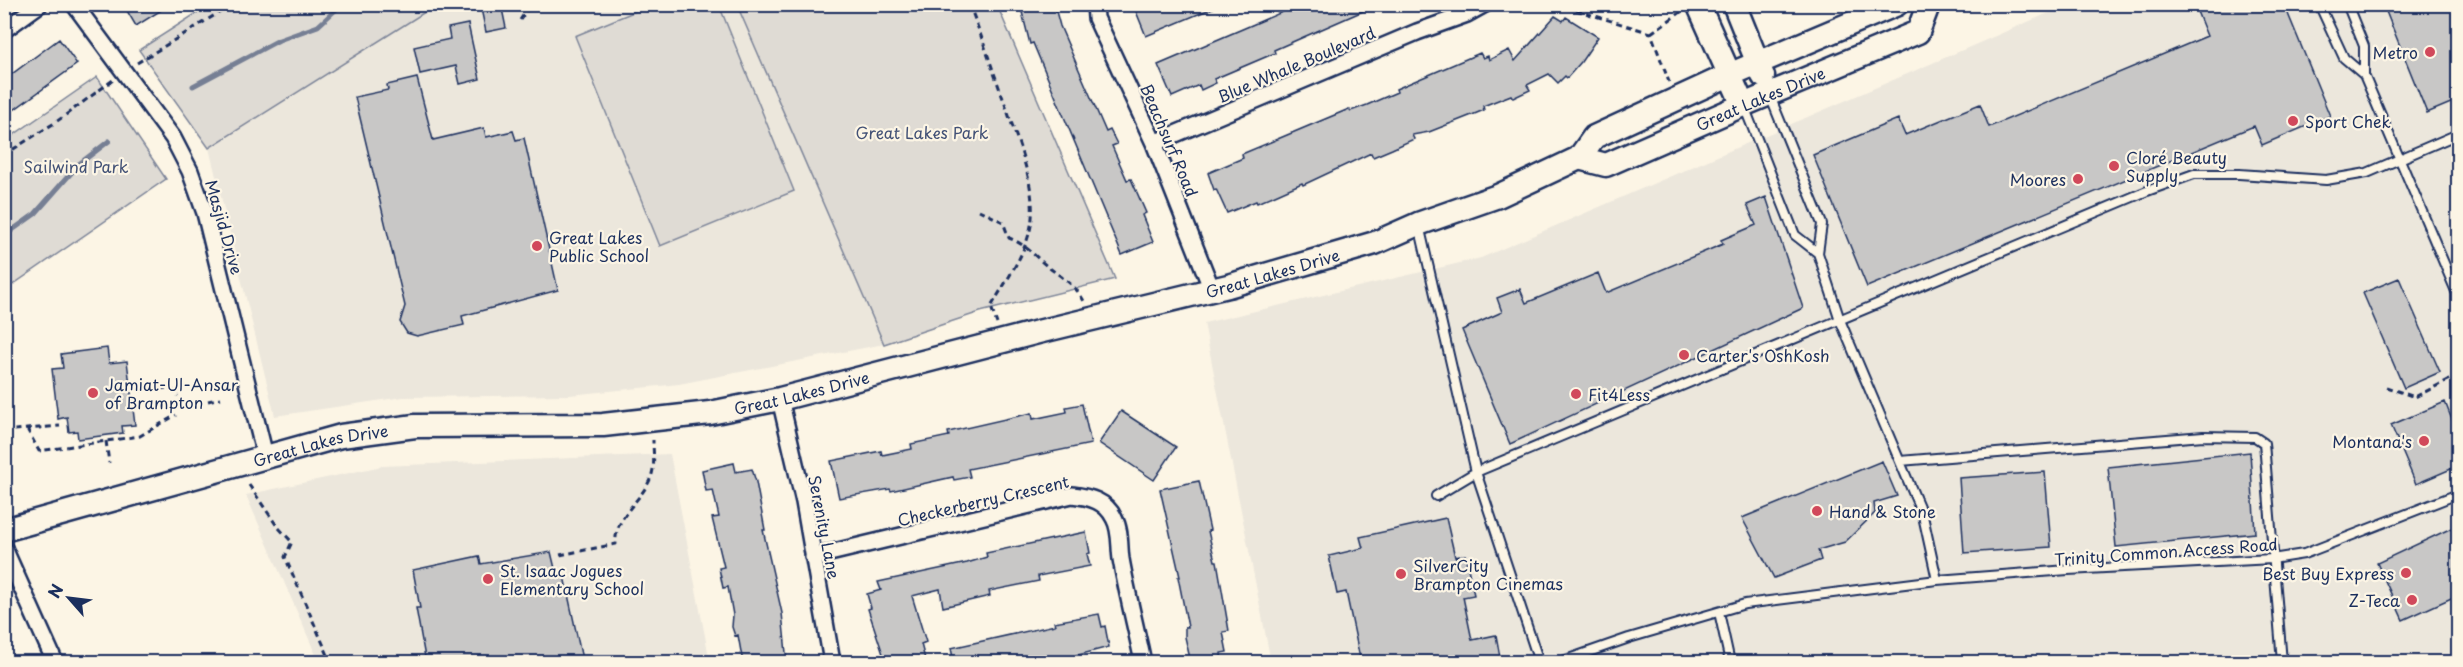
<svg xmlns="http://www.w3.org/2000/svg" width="2463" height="667" viewBox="0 0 2463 667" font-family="'Playpen Sans',sans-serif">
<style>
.built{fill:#ece7dc}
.green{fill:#dfdbd4;stroke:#7d8599;stroke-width:1.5}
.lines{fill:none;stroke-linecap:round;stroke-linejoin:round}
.stream{stroke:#767f94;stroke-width:5}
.building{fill:#c8c7c6;stroke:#1b2f5e;stroke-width:1.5}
.lane-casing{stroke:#1b2f5e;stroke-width:12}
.street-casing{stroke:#1b2f5e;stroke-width:20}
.secondary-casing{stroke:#1b2f5e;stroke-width:27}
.path{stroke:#1b2f5e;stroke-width:3;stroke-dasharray:6 4.5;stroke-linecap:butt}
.lane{stroke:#fcf5e5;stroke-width:8}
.street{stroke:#fcf5e5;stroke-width:15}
.secondary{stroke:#fcf5e5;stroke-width:22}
.poi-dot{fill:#d1495b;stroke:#fcf5e5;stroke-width:2}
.labels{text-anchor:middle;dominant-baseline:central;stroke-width:4.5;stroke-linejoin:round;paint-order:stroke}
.poi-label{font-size:16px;fill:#1b2f5e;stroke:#fcf5e5;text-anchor:start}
.street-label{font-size:16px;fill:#1b2f5e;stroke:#fcf5e5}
.park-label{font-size:16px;fill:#425176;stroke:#fcf5e5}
</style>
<rect width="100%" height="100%" fill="#fcf5e5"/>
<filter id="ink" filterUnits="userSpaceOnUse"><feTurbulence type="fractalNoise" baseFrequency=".0167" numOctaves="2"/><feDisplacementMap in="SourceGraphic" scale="12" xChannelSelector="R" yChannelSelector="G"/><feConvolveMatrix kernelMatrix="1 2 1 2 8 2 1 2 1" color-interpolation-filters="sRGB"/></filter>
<g filter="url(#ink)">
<path class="built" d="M436 5H737L884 344 679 384 570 395 403 397 275 416 209 148Z
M2067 5H2458V662H1271L1204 323 1481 258Z
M670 454 710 662H319L246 495 382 466Z"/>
<path class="green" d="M211 4H436V5L209 148 139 50Z
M653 4 719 5 794 191 660 246 575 36Z
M737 5H997L1115 279 980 312 884 344Z
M97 77 166 179 5 290V141Z"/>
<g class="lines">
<path class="stream" d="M193 86 279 40 318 26 342 4
M4 236 35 214 79 164 109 141"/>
</g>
<path class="building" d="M123 4H171L136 26Z
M480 4H501L506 28 486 32Z
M1020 4H1054L1060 26 1106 132 1110 130 1117 144 1112 146 1127 180 1131 179 1146 213 1142 215 1153 242 1122 255 1033 43 1030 44Z
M1133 4H1220V5L1146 36Z
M1301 4H1379L1274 50 1275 53 1214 79 1216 83 1201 90 1199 85 1172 97 1158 65Z
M2194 4H2284L2330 116 2262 145 2254 126 1867 287 1813 155 1898 119 1905 135 1980 104 1989 127 2207 36Z
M2383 4H2458V100L2427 113Z
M1555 16 1563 21 1566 17 1598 37 1581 62 1567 78 1565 76 1558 83 1549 74 1527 85 1530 90 1513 98 1511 95 1483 106 1484 110 1472 115 1429 132 1412 135 1414 139 1392 149 1373 157 1371 153 1303 185 1302 183 1257 203 1256 201 1227 213 1216 189 1214 190 1208 173 1243 158 1242 154 1349 109 1351 111 1367 105 1397 92 1396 89 1480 53 1483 58 1488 56 1489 60 1509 50 1515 61Z
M468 24 480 79 460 84 456 66 420 74 414 47 450 39 448 28Z
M59 39 77 64 4 117V80Z
M417 78 433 140 484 128 486 137 513 131 516 140 524 138 558 290 462 316 464 325 417 336 407 333 400 322 405 306 355 97 388 90 387 85Z
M1766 197 1803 308 1510 444 1462 330 1502 312 1497 298 1520 289 1526 303 1598 273 1606 293 1723 244 1721 240 1756 225 1747 205Z
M2399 278 2440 372 2404 388 2363 293Z
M107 348 109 363 127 361 135 425 122 426 123 433 78 439 77 431 69 432 67 417 58 419 52 369 63 368 61 354Z
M2445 402 2458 435V466L2416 484 2391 425Z
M1082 404 1091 444 968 469 970 477 954 480 953 477 891 491 890 489 839 498 831 461 881 451 882 455 912 449 911 444 949 436 948 432 1032 413 1033 419 1067 412 1066 407Z
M1121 411 1176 447 1154 480 1099 443Z
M2250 452 2255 533 2116 547 2108 467Z
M1882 461 1897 496 1874 503 1875 513 1845 542 1818 550 1821 560 1774 578 1742 518Z
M734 463 736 472 752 469 756 482 765 530H763L782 613 787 663H743L738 635 735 636 732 627 733 615 728 587 723 588 719 568 724 567 712 518 719 517 713 490 706 491 702 470Z
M2045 472 2051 547 1964 553 1959 478Z
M1199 481 1210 530 1208 531 1215 561H1217L1229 631 1223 632 1227 652 1221 653 1222 663H1191L1185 637V627H1188L1178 577H1180L1160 489Z
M1446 518 1455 557 1465 555 1474 595 1463 597 1472 640 1496 635 1501 663H1361L1346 592 1337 594 1329 556 1363 548 1360 537Z
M2458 525V595L2403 620 2377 563Z
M1086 532 1090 553 1087 554 1090 566 1038 576 1039 581 989 591 990 596 943 607 940 589 912 596 926 642 921 644 926 663H886L868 609 871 608 867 594 881 590 878 582 967 563 987 557 986 553Z
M551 552 557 577 564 576 582 659 571 663H426L416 608H420L413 570 479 556 481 564Z
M1099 614 1102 627 1105 626 1109 647 1048 663H954L951 648 1055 625 1054 622Z"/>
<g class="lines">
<defs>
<path id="lane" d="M2319 4 2344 58 2364 75
M2347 4 2364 46V75L2458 296
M1770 96 1822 224 1818 253 1840 320 1923 516 1937 580 2068 570 2272 559 2304 554 2458 494
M1744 106 1795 235 1818 253
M1419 225 1476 472 1539 662
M1900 461 2203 436 2255 437 2264 443 2282 662
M1436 496 1476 472 2147 191 2194 174H2239L2326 180 2367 173 2458 134
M1719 612 1730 662
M1560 662 1629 638 1745 604 1937 580"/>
<path id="street" d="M74 4 173 138 190 171 205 213 265 456
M1095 4 1096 18 1154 143 1212 290
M4 30 40 4
M1154 143 1417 32 1467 14 1485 4
M780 399 804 502 832 662
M4 548 55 662
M813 557 1072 495C1090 497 1106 501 1114 518 1121 530 1119 545 1121 559 1127 593 1136 628 1143 662"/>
<g id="secondary">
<path d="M1698 4 1743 105"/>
<path d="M1734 4 1763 76"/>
<path id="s1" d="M1579 158 1606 165 1743 105 1918 32 1927 8"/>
<path id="s2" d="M4 530 341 436 415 426 603 425 710 413 780 399 1038 332 1228 286 1375 243 1418 224 1498 196 1579 158 1594 137 1729 75 1897 4"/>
</g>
</defs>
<use href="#lane" class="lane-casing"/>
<use href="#street" class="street-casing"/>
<use href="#secondary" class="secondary-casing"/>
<path class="path" d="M969 4C982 37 993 71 1005 104 1017 141 1041 195 1029 234 1022 259 1004 284 991 307L997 324
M1556 4 1651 33 1669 82
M520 20 531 4
M1651 33 1681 12
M137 63 233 4
M4 155 56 122 113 80
M979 210 1003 222 1009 238C1027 245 1033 255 1047 266 1062 278 1074 283 1084 301
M2386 387 2415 397 2458 375
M139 390 170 388 178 396
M208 401 221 398
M27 429 39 451 140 436 176 415
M4 431 60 426
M106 441 109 463
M249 485 277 526 292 542 285 557 331 662
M560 555 616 544C613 516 645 499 652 474 655 463 653 451 653 440"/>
<use href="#lane" class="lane"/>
<use href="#street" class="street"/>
<use href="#secondary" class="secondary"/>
</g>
</g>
<g class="poi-dot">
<circle cx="2430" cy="52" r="6"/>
<circle cx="2293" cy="121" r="6"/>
<circle cx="2114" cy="166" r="6"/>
<circle cx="2078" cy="179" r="6"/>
<circle cx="537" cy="246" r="6"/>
<circle cx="1684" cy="355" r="6"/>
<circle cx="93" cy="393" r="6"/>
<circle cx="1576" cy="394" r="6"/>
<circle cx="2424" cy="441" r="6"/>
<circle cx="1817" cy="511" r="6"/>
<circle cx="2406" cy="573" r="6"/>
<circle cx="1401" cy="574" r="6"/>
<circle cx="488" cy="579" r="6"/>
<circle cx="2412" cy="600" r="6"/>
</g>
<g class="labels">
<g class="poi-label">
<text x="2418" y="52" text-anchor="end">Metro</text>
<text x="2305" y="121">Sport Chek</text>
<text x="2126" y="157">Cloré Beauty<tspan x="2126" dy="18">Supply</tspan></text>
<text x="2066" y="179" text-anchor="end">Moores</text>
<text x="549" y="237">Great Lakes<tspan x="549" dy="18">Public School</tspan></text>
<text x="1696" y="355">Carter's OshKosh</text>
<text x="105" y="384">Jamiat-Ul-Ansar<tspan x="105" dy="18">of Brampton</tspan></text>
<text x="1588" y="394">Fit4Less</text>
<text x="2412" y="441" text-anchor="end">Montana's</text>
<text x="1829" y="511">Hand &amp; Stone</text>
<text x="1413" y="565">SilverCity<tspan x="1413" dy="18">Brampton Cinemas</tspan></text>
<text x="500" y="570">St. Isaac Jogues<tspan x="500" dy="18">Elementary School</tspan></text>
<text x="2394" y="573" text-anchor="end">Best Buy Express</text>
<text x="2400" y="600" text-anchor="end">Z-Teca</text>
</g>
<g class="street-label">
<text transform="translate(1296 64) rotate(-23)">Blue Whale Boulevard</text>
<text stroke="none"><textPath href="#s1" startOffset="196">Great Lakes Drive</textPath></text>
<text transform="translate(1170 140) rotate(67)">Beachsurf Road</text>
<text transform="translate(225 227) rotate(74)">Masjid Drive</text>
<text stroke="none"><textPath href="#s2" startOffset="1300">Great Lakes Drive</textPath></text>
<text stroke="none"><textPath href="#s2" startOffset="814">Great Lakes Drive</textPath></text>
<text stroke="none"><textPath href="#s2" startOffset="328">Great Lakes Drive</textPath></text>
<text transform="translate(983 500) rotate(-13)">Checkerberry Crescent</text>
<text transform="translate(825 527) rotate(79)">Serenity Lane</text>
<text transform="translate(2166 551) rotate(-4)">Trinity Common Access Road</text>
</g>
<g class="park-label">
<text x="922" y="132">Great Lakes Park</text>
<text x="76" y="166">Sailwind Park</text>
</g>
</g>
<rect width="2463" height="667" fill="none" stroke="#fcf5e5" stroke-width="24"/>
<rect x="12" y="12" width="2439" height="643" fill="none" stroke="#1b2f5e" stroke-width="2" filter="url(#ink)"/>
<g transform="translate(69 598) rotate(298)" stroke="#fcf5e5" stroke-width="4.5" paint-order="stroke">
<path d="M0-4.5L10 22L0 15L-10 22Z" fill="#1b2f5e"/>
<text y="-9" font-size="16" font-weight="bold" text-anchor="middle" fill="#1b2f5e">N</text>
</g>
</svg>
